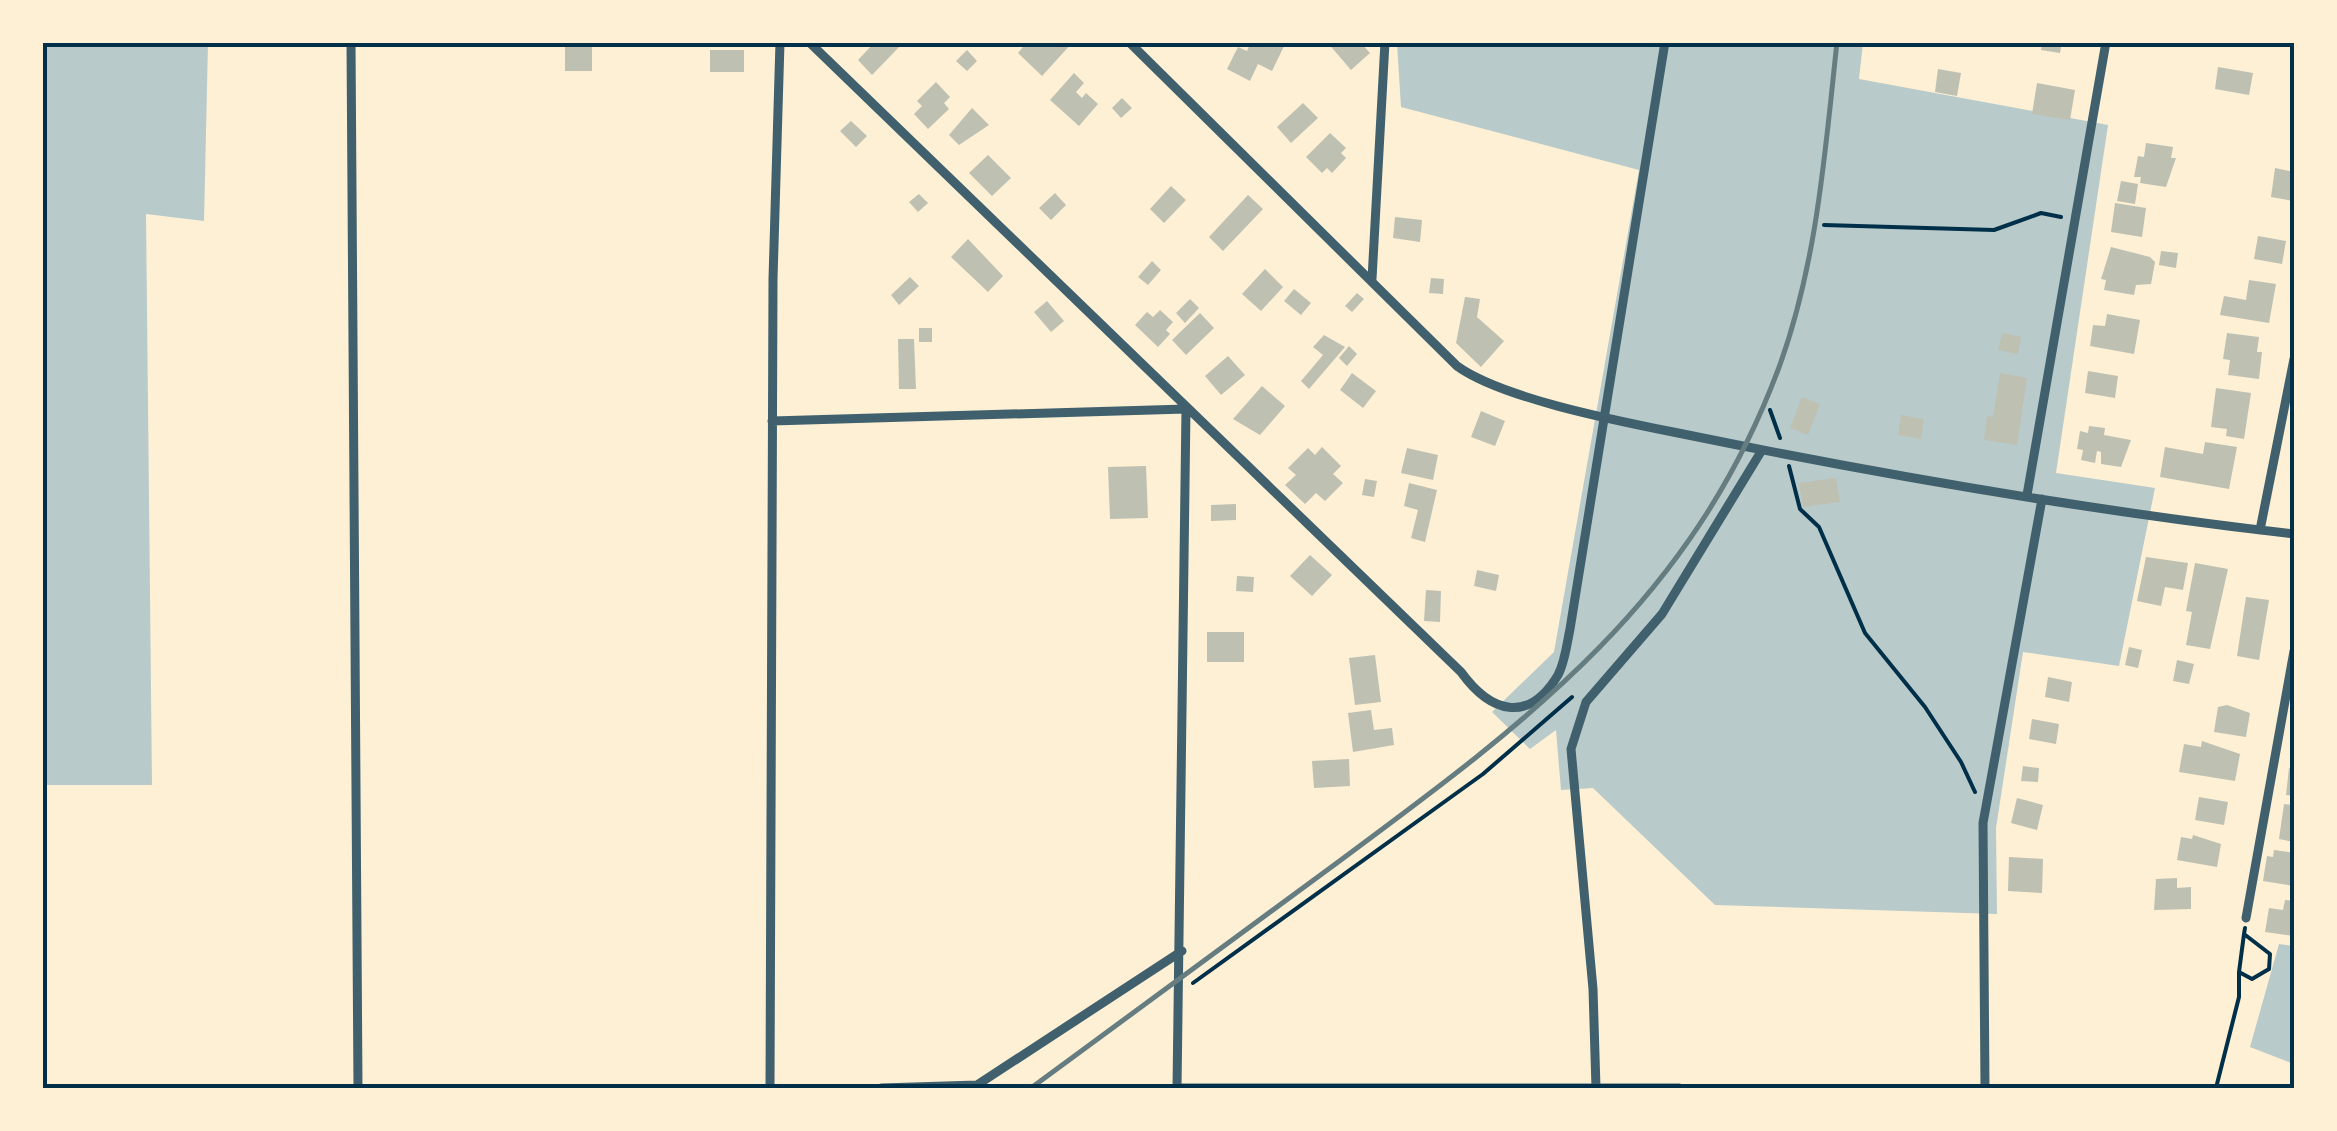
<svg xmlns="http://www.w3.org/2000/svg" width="2337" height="1131" viewBox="0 0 2337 1131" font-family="Mulish,sans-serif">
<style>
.green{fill:#b9caca}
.building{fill:#bec0b2}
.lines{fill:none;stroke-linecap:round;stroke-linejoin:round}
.path{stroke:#003049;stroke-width:4}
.minor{stroke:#3f606c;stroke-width:9}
.rail{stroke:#657d81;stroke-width:5}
.neatline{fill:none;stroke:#003049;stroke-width:4}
</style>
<rect width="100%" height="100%" fill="#fdf0d5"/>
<path class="green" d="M42 43H208L204 221 146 214 152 785H43Z
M1397 43H1863L1859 79 2108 125 2056 473 2155 488 2119 666 2023 652 1996 828 1997 914 1715 905 1593 788 1561 790 1556 730 1530 749 1492 712 1554 652 1639 170 1401 107Z
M2279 944 2294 946V1064L2250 1047Z"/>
<path class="building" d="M565 42H592V71H565Z
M875 42H904L872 75 858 60Z
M1027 42H1073L1042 76 1018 53Z
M1251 42 1285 44 1272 71 1258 64 1250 81 1227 69 1238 47 1247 51Z
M1327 42H1360L1370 53 1351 70Z
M2042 42H2062L2060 53 2041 50Z
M710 50H744V72H710Z
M967 50 977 61 967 71 956 61Z
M2218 67 2253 73 2249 95 2215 89Z
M1938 69 1961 73 1957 96 1935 92Z
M1074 73 1084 83 1076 92 1082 98 1086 93 1098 104 1079 126 1050 100Z
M936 82 950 97 944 103 949 109 928 129 914 114 922 106 917 101Z
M2037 83 2075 90 2070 120 2032 114Z
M1122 98 1132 108 1121 118 1112 108Z
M1303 103 1318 118 1291 143 1277 127Z
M972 108 989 125 959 145 949 135Z
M851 121 867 136 856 147 840 131Z
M1330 133 1346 148 1341 153 1346 158 1332 173 1327 168 1322 173 1306 157Z
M2146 143 2173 147 2171 158H2176L2166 187 2140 183 2141 177H2134L2138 156 2144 157Z
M988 155 1011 178 992 196 969 173Z
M2275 168 2294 172 2293 201 2271 197Z
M2121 181 2138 184 2135 204 2117 201Z
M1171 186 1186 200 1164 223 1150 209Z
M1055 193 1066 205 1051 220 1039 208Z
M919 194 928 203 918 212 909 202Z
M1248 195 1263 209 1223 251 1209 237Z
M2115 203 2146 208 2142 237 2111 232Z
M1395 217 1422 220 1420 242 1393 238Z
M2258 236 2286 241 2282 264 2254 259Z
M968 239 1003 276 988 292 951 257Z
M2111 247 2150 257 2155 262 2151 284 2136 285 2134 295 2104 290 2106 280 2101 279Z
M2161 251 2178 253 2176 268 2159 265Z
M1152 261 1161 270 1148 285 1138 277Z
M1265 269 1283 287 1261 311 1242 294Z
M910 277 919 286 899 305 891 295Z
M1431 278 1444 279 1443 294 1429 293Z
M2249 280 2276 284 2269 323 2220 315 2224 296 2246 300Z
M1294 289 1311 303 1301 315 1284 301Z
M1357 293 1364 299 1352 312 1345 306Z
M1465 297 1480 299 1477 317 1504 341 1481 367 1456 343Z
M1190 299 1199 308 1185 323 1176 313Z
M1047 301 1064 321 1051 332 1034 312Z
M1160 310 1173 322 1166 330 1170 334 1158 347 1135 325 1147 312 1153 317Z
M1200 313 1214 328 1186 355 1172 340Z
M2107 314 2140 320 2134 354 2090 346 2093 325 2105 326Z
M919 328H932V342H919Z
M2002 333 2021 337 2018 354 1998 350Z
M2227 333 2259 337 2257 352H2262L2259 379 2228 375 2230 360 2223 359Z
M1324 335 1345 347 1309 389 1301 381 1323 355 1313 347Z
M898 339H914L916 389H899Z
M1349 346 1357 354 1347 366 1339 358Z
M1228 356 1245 375 1221 395 1205 376Z
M2088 371 2118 376 2115 398 2085 393Z
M1352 373 1376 391 1363 408 1340 390Z
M2000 373 2027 378 2017 445 1984 440 1987 416 1993 417Z
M1262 386 1285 406 1260 435 1233 419Z
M2216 388 2251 393 2244 439 2226 436 2227 429 2211 427Z
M1802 397 1820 404 1808 435 1790 428Z
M1481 411 1505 421 1495 446 1471 437Z
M1901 415 1924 419 1921 439 1898 435Z
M2089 426 2105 428 2104 435 2131 440 2121 467 2101 464V452L2097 451 2095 463 2081 460 2083 450 2077 449 2080 431 2088 433Z
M2205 442 2237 447 2229 489 2160 477 2165 447 2203 454Z
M1322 447 1341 466 1333 474 1343 483 1325 501 1316 493 1305 504 1285 485 1296 475 1288 468 1308 448 1315 455Z
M1407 448 1438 455 1433 480 1401 473Z
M1146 466 1148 518 1110 519 1108 467Z
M1836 478 1840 502 1803 507 1799 483Z
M1365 479 1377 481 1374 497 1362 495Z
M1409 483 1437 490 1425 542 1411 538 1418 510 1404 506Z
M1236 504V520L1211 521V505Z
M1310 555 1332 575 1312 596 1290 576Z
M2146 557 2188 563 2183 590 2165 587 2161 606 2137 601Z
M2195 563 2228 569 2210 649 2186 645 2192 612 2186 611Z
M1477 570 1499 575 1496 591 1474 586Z
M1237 576 1254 577 1253 592 1236 591Z
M1426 590 1441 591 1440 622 1424 621Z
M2246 597 2269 600 2259 660 2237 656Z
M1207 632H1244V662H1207Z
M2129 647 2142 650 2138 668 2125 665Z
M1375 655 1381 702 1355 705 1349 658Z
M2177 660 2194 664 2189 684 2173 681Z
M2048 677 2072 682 2069 702 2045 697Z
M2227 705 2250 713 2246 737 2214 732 2218 707Z
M1371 710 1374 730 1392 728 1394 745 1353 752 1348 713Z
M2032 719 2059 724 2056 744 2029 739Z
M2202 741 2240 754 2235 781 2179 772 2184 744 2201 747Z
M1349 759 1350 786 1314 788 1312 761Z
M2023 766 2039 768 2038 782 2021 781Z
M2289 768 2294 769V796L2286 795Z
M2199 797 2228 802 2224 825 2195 820Z
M2017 798 2043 805 2037 830 2011 823Z
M2284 804 2294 805V842L2279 839Z
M2193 835 2221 844 2217 867 2177 860 2181 837 2192 839Z
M2274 850 2294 853V886L2263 881 2267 856 2273 857Z
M2009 857 2043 859 2042 893 2008 891Z
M2177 878V888L2191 887V909L2154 910 2156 879Z
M2285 900 2294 901V936L2265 932 2269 908 2283 910Z"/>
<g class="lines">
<path class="path" d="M1824 225 1994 230 2041 213 2061 217
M1770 410 1780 438
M1789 466 1800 509 1819 527 1865 633 1925 707 1961 762 1975 792
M2244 934 2239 972 2252 979 2269 969 2270 954 2244 934 2245 928
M1193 983 1483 774 1572 697
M2216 1088 2239 997V972"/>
<path class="minor" d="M351 42 358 1088
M809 42 1461 672C1490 712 1528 725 1558 675 1565 662 1567 643 1570 629L1665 42
M1129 42 1457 366C1504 400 1629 423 1688 435 1889 476 2092 511 2294 534
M1372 279 1385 42
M772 421 1186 409 1177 1088
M2027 495 2106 42
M2260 530 2294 359
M2246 918 2294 651
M770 1088 773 279 780 42
M881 1088 977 1085 1182 951
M1177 1088H1679
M1596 1088 1593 989 1571 749 1586 702 1662 614 1762 450
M1985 1088 1983 823 2042 499"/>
<path class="rail" d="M1031 1088C1131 1015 1230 941 1330 868 1523 725 1690 605 1778 370 1817 265 1825 152 1837 42"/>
</g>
<rect width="2337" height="1131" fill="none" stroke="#fdf0d5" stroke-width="90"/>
<rect x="45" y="45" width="2247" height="1041" class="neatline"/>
</svg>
